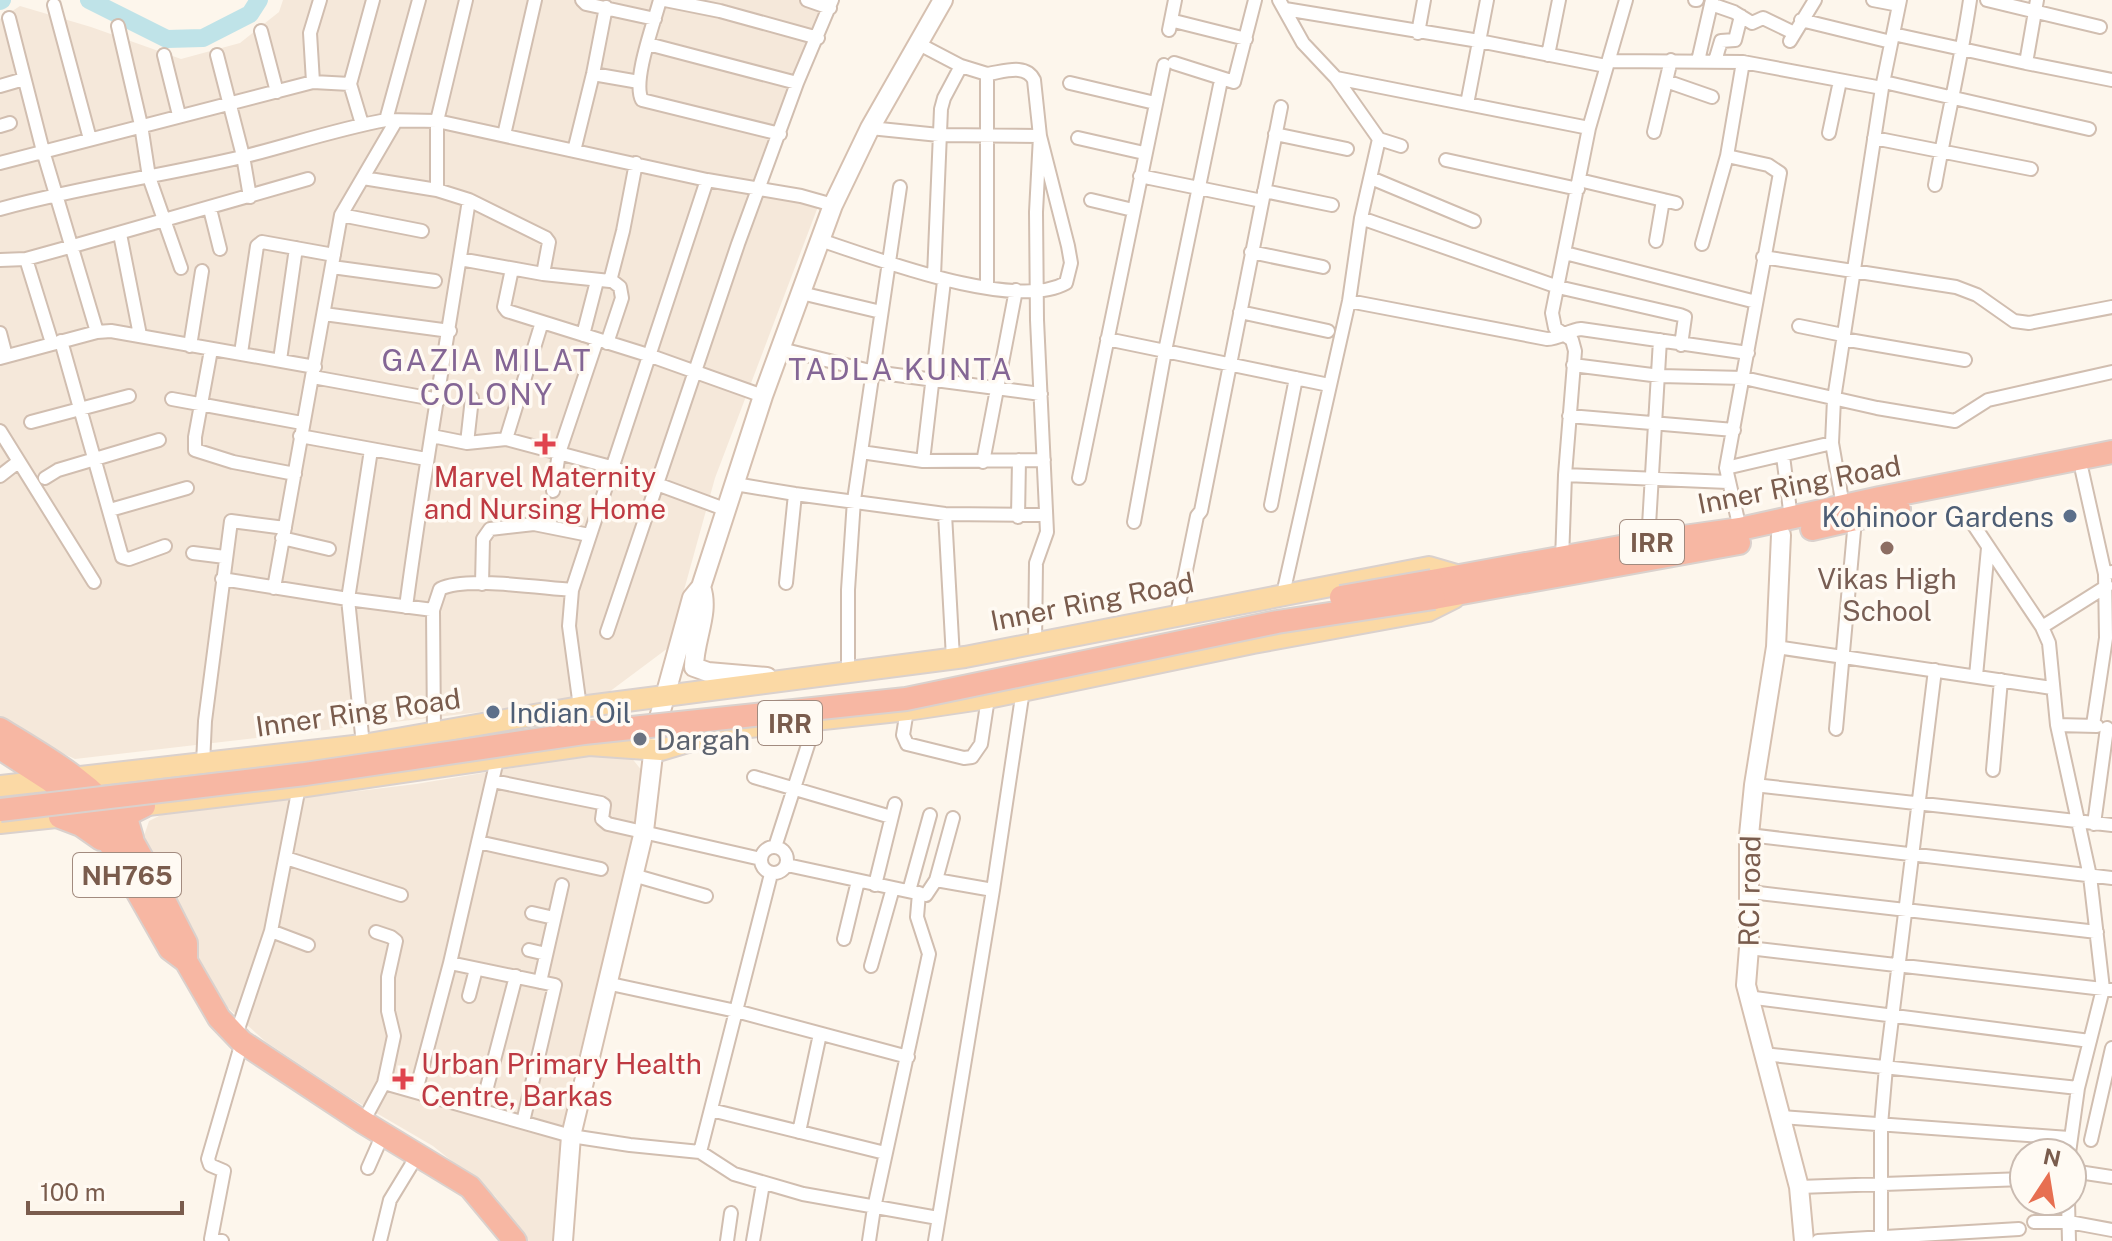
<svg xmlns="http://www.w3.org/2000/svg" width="2112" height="1241" viewBox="0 0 2112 1241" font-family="'Public Sans',sans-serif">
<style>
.residential{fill:#f5e8da}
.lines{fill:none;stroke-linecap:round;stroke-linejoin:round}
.river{stroke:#bfe3e8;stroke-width:18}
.street-casing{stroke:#d1beb0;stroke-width:16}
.secondary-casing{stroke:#d6c0b0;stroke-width:22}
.primary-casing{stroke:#dad1cd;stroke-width:24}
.highway-casing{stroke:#dad1cd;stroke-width:26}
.street{stroke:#fff;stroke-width:12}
.secondary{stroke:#fff;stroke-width:18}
.primary{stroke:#fbd9a5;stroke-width:20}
.highway{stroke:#f7b7a3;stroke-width:22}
.highway-bridge-casing{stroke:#dad1cd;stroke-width:26;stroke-linecap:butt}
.highway-bridge{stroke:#f7b7a3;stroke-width:22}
.health-dot{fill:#e0444e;stroke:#fffaf3;stroke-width:3}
.service-dot{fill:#5c6f8a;stroke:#fffaf3;stroke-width:3}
.education-dot{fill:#8d6e63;stroke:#fffaf3;stroke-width:3}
.worship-dot{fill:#6b7280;stroke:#fffaf3;stroke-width:3}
.labels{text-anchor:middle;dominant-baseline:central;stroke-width:7;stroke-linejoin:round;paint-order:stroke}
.shield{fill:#fffaf3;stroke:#a28b7f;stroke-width:2}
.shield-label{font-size:26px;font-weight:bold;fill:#7a5c4d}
.health-label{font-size:28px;fill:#be3a42;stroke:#fffaf3}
.street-label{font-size:28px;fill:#7a5c4d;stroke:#fffaf3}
.service-label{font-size:28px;fill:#4e5e75;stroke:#fffaf3;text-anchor:end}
.education-label{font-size:28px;fill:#785e54;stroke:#fffaf3}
.worship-label{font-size:28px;fill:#5b616d;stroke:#fffaf3;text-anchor:start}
.neighbourhood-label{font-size:30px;letter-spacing:2px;fill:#846695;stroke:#fffaf3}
</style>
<rect width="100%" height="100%" fill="#fdf6ec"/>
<path class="residential" d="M283 0H836L766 188 819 204 715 478 668 648 601 698 75 759 0 725V19L20 6 91 27 181 59 240 43 279 12Z
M606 749 626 751 647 777 630 855 569 1094 555 1241H528L495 1196 433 1146 349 1097 266 1042 224 1004 181 936 145 858 144 836 149 821 161 815 416 784 555 761Z"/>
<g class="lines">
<path class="river" d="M89 0 167 39 203 38 250 14 259 0
M0 1 2 0"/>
<defs>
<path id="street" d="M419 0 386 120 437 121V190L469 200 546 238 549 242 543 274
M466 0 437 121 707 180 801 196 833 205
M582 0 586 4 655 19
M660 0C654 23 632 81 642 100L780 134
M665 0 720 11 818 38
M807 0 830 8
M1279 0 1303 43 1336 78 1379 139 1401 146
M1695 0H1697
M1873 0 1899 5
M1987 0 2100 27
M1711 4 1734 12 1752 23 1763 18 1794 33
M54 5 90 139
M1285 9 1479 41 1606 66
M9 18 43 151 97 332
M1801 20 1891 42
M1178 22 1246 39
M118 26 141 125 149 177 181 268
M1169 30 1175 0
M261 31 277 92
M1418 33 1424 0
M1893 34 2026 63 2037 0
M1790 41 1815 0
M648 44 797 83
M919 44 961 66 987 74
M164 55 179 115
M217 55 243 156 250 197
M1548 55 1559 0
M1609 61 1743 62 1727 156 1768 165 1780 173 1726 468 1740 529
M1698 61 1712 0
M1715 61 1721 41 1735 40 1741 16
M1743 62 1882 88
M1174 63 1234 82 1255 0
M2026 63 2112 80
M593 74 639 82
M1336 78 1589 128
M1666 81 1712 97
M313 82 310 33 320 0
M1884 82 2089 129
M1070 83 1155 103
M0 86 24 79
M1467 104 1487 0
M362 124 350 84 373 0
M0 126 10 123
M870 128 939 135 1040 136 1036 212 1037 320 1047 532 1036 563 1035 644
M1654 132 1671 60
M1829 133 1840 81
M1275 134 1347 149
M504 135 535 0
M1078 138 1144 153
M1874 138 2031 169
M574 151 593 74 606 7
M1446 160 1578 189
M0 163 313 82 350 84
M1140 176 1262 201
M363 178 437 190
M1371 178 1474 221
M1579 180 1676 203
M1935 185C1946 123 1961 62 1970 0
M1264 191 1332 205
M1091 200 1133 210
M0 209C80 187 161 176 242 157 290 145 337 129 386 120
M210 209 220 249
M341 215 422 231
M1361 218 1558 287 1680 315 1685 317 1681 345
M120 234 140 335
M820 240C875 258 1014 312 1066 283L1071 263 1068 246 1040 136 1034 80C1026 63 1003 72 987 74V287
M1656 241 1663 200
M1702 244 1727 156
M1251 252 1323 267
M1565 253 1756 302
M1763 257 1956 287 1977 295 2014 321 2029 323 2112 307
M26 259 52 343
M460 259 543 274 610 281 623 231 636 163
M0 260 26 259 73 246 308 179
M332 267 435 281
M512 269 504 307 507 311 651 356 763 396
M934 276 941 109 944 98 961 66
M801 293 881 312
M1349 301 1547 339C1560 339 1568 330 1581 329L1748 353
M1240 312 1328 331
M324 314 450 331
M1799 326 1843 335
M0 333 6 356
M583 335 597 281
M1107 339 1329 385
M1843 339 1965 360
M61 341 122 557 129 559 165 546
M607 343 622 298 620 287 611 280
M190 346 202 271
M781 349 874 372 1041 394
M211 350 195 437V450L233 462 295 474
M241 353 257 246 262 242 334 255
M0 358 97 332 111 331 315 367
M280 360 296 248
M1573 365 1660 376 1744 378 1877 408 1955 421 1988 400 2112 372
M313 377 439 400
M172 399 302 423
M1569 416 1734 430
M31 422 129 396
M0 431 94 582
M300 436 426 459
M432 436 467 443 506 439 611 467 727 510
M506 439 542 322
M467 443 472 398
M861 452 923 461 1044 460
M1783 456 1791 518
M923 461 944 281
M983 462 1016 290
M1726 468 1832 443
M2082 471 2105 574 2112 572
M1565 475 1728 482
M0 476 18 462
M45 478 58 470 159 440
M1079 478 1164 65
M735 484 795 494 945 514 1045 515
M553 491 559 453 597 340
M1271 505 1296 378
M1843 506 1832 443 1834 399 1882 88 1900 0
M110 510 187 488
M945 514 953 658
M1018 517 1019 460
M1971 521 2042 627 2049 643 2057 725 2090 876 2103 989 2078 1088 2069 1153
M1134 522 1165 351 1220 85
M282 538 329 549
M1648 542 1660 340
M193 553 225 557
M1562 560 1565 475 1575 351 1572 340 1555 328 1552 313 1589 128 1626 0
M222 579 348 599 433 610 440 589C466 576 540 588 572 590
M786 583 795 494
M482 584 483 539 490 529 534 524 589 535
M274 588 341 215 396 121
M1283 594 1349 301 1361 218 1379 139
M406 607C424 470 448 335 469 200
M433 610 434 733
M1177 614 1197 516 1201 511 1281 107
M2042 627 2107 586
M607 632 738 244 797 83 832 0
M1776 647 2052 688
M848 673V590L854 500 900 187
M1976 676 1988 548
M580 707 569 626 572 590 707 180
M907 710 903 735 907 744 964 758 972 757 981 744 988 698
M2057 725 2097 726
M2093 725 2106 638 2105 574
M1836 729 1855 520
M363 745 348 599 371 450
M203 764 205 721 231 521 285 528
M1993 770 2001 680
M754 777 891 817
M493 781 601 803 604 805 602 819 608 824 761 859
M1754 785 2112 825
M2094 824 2107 728
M1749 835 2112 878
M478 842 601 869
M761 860a13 13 0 1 1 26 0a13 13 0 1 1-26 0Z
M775 847 816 720
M286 858 401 895
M787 865 926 895 936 880 993 890
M633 875 706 896
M936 880 953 818
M875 885 895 804
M909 891 930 815
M1750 892 2097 932
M532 913 554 918
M271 931 308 945
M376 932 391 937 396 941 388 977V1011L394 1036 384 1083
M844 939 858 881
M1749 948 2112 990
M529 950 546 954
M450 963 555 985 523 1122
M871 966 893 888
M540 982 562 885
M606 983 736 1011 908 1057
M469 996 476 969
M1747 997 2090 1041
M236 1035 271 931 299 787
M1763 1054 2078 1088
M416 1091 450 963 497 760
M481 1110 516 976
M711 1110 885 1153
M1781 1117 2069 1138
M363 1122 384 1083 571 1136 630 1145 700 1152 734 1174 803 1194 938 1218
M799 1132 820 1034
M2091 1140 2112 1048
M700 1152 771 874
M368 1168 383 1134
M2072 1171 2112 1177
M1799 1187 2024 1179
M2068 1201 2069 1241
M2034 1222H2069L2112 1230
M222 1241 211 1239 224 1171 210 1165 208 1159 242 1042
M380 1241 390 1200 418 1154
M727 1241 731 1213
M753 1241 763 1184
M869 1241 874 1208 929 954 917 917 919 893
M935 1241 993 890 1023 690
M1818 1241 2019 1229
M1881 1241V1125L1886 1067 1935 670"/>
<path id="secondary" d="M1781 535 1776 647 1754 785 1749 835V948L1746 985 1799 1187 1804 1241
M701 587C710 613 694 639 694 667L708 672 767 677
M563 1241 571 1136 644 831 656 729 692 598 701 587 763 396 833 205 870 128 943 0"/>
<path id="primary" d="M0 786 363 745 580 707 965 657 1429 567 1460 576
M131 807 299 787 589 745 661 750 731 729 907 710 988 698 1253 643 1428 611 1454 598
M0 823 75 815"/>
<path id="highway" d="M1812 529 1899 509
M1432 581 1648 542 1740 529 1880 498 2112 452
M1434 598 1739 543
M0 729C42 755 92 782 121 823 145 859 166 905 186 943V961
M0 748 51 781 89 813 112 847 170 949 186 961 219 1018 242 1042 363 1122 470 1187 515 1241
M60 817 81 825 101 839
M132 838 127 821 128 814 144 806"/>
</defs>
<use href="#street" class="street-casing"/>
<use href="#secondary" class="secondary-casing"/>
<use href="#primary" class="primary-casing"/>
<use href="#highway" class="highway-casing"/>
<use href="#street" class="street"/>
<use href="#secondary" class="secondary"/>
<use href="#primary" class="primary"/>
<use href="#highway" class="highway"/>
<defs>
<path id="highway-bridge" d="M1341 597 1432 581
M0 810 305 774 584 733 906 699 1277 622 1434 598"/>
</defs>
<use href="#highway-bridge" class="highway-bridge-casing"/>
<use href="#highway-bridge" class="highway-bridge"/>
</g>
<g class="health-dot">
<path d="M541 432h8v8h8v8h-8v8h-8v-8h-8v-8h8z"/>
<path d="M399 1067h8v8h8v8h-8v8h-8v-8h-8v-8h8z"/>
</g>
<g class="service-dot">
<circle cx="2070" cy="516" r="8"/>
<circle cx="493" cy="712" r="8"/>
</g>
<circle class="education-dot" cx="1887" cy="548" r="8"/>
<circle class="worship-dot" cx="640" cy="739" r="8"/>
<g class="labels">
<g class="shield">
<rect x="1620" y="520" width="64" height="44" rx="6"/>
<rect x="758" y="701" width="64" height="44" rx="6"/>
<rect x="73" y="853" width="108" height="44" rx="6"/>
</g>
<g class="shield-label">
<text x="1652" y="542">IRR</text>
<text x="790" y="723">IRR</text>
<text x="127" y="875">NH765</text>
</g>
<g class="health-label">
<text x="545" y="476">Marvel Maternity<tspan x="545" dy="32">and Nursing Home</tspan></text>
<text x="421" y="1063" text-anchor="start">Urban Primary Health<tspan x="421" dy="32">Centre, Barkas</tspan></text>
</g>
<g class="street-label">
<text transform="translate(1799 484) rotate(-11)">Inner Ring Road</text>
<text transform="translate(1092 601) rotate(-11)">Inner Ring Road</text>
<text transform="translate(358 712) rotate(-8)">Inner Ring Road</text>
<text transform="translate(1749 891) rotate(-89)">RCI road</text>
</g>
<g class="service-label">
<text x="2054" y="516">Kohinoor Gardens</text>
<text x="509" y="712" text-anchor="start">Indian Oil</text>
</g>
<g class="education-label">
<text x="1887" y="578">Vikas High<tspan x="1887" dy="32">School</tspan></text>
</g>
<g class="worship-label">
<text x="656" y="739">Dargah</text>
</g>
<g class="neighbourhood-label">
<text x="487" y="360">GAZIA MILAT<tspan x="487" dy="34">COLONY</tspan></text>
<text x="901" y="369">TADLA KUNTA</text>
</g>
</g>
<g transform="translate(2048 1177) rotate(12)"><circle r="38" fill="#fffaf3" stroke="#cabbb1" stroke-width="2"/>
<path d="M0-6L14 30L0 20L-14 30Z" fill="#e76f51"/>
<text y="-12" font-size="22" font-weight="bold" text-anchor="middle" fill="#7a5c4d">N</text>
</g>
<path d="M28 1201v12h154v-12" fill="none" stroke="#7a5c4d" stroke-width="4"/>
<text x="40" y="1201" font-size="24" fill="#7a5c4d" stroke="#fffaf3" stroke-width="6" paint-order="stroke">100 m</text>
</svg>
